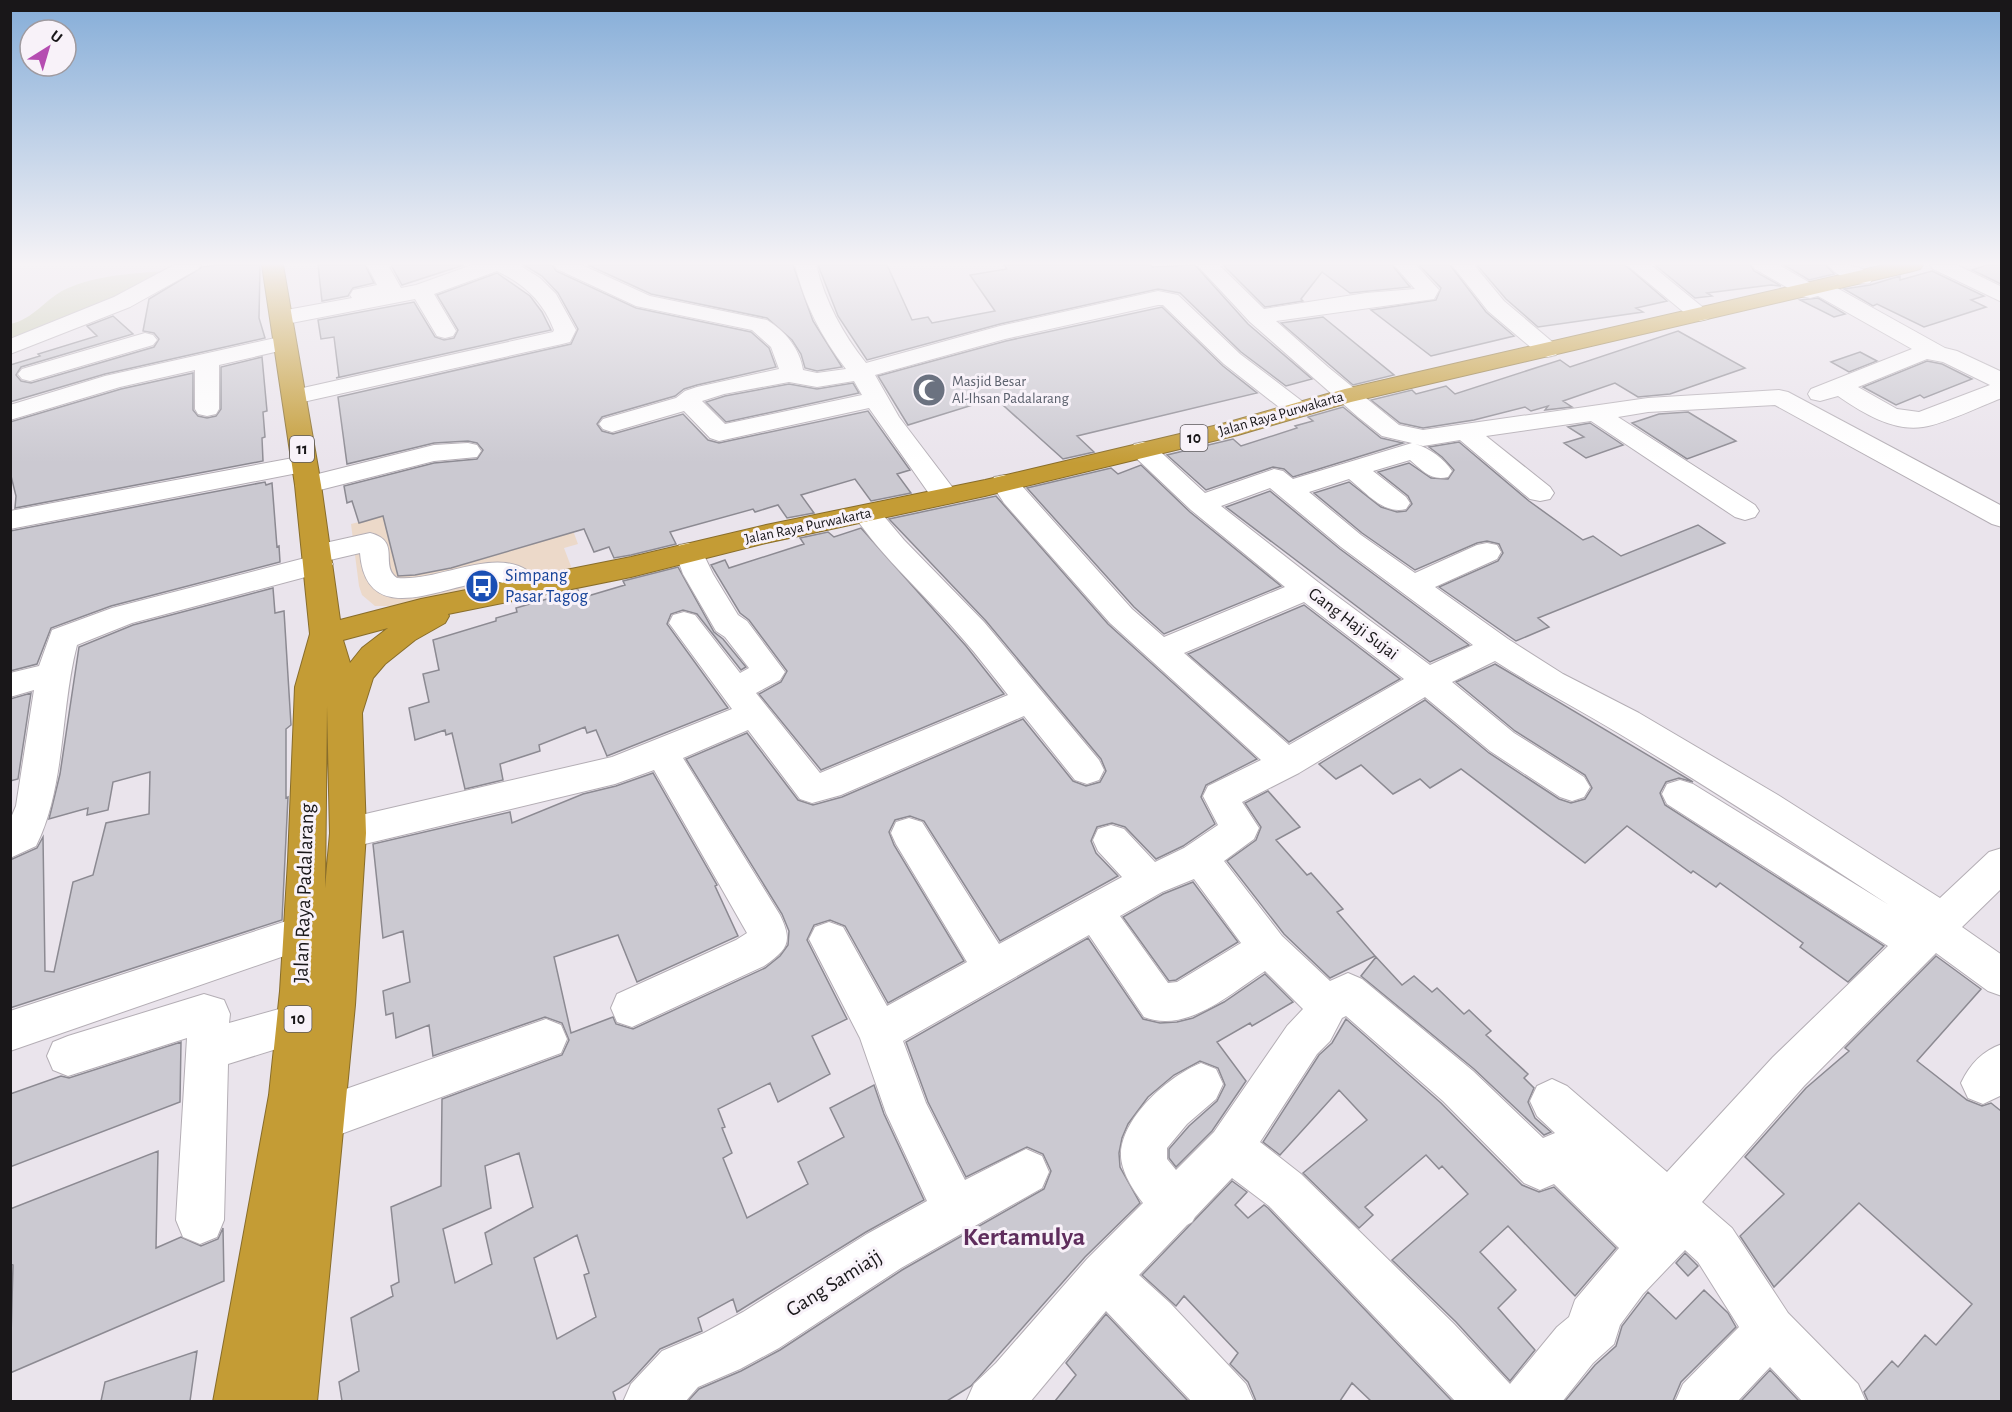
<svg xmlns="http://www.w3.org/2000/svg" width="2012" height="1412" viewBox="0 0 2012 1412" font-family="'Alegreya Sans',sans-serif">
<style>
.commercial{fill:#ecd9c9}
.green{fill:#c7cbae}
.building{fill:#cbc9d1;stroke:#8c8a92;stroke-width:1.5;fill-rule:evenodd}
.lines{fill:none;stroke-linecap:round;stroke-linejoin:round}
.minor-casing{stroke:#b4aeb5;stroke-width:2}
.highway-casing{stroke:#886d2b;stroke-width:2}
.minor{fill:#fff;fill-rule:evenodd}
.highway{fill:#c49c35;fill-rule:evenodd}
.labels{text-anchor:middle;dominant-baseline:central;stroke-width:6;stroke-linejoin:round;paint-order:stroke}
.far-worship-label{font-size:15px;fill:#5b616d;stroke:#f8f2f9;text-anchor:start}
.far-street-label{font-size:15px;fill:#191719;stroke:#f8f2f9}
.shield{fill:#f8f2f9;stroke:#5c595c;stroke-width:1.5}
.shield-label{font-size:16px;font-weight:bold;fill:#191719}
.transit-label{font-size:18px;fill:#164399;stroke:#f8f2f9;text-anchor:start}
.street-label{font-size:18px;fill:#191719;stroke:#f8f2f9}
.near-street-label{font-size:21px;fill:#191719;stroke:#f8f2f9}
.near-quarter-label{font-size:26px;font-weight:bold;fill:#5f2d5d;stroke:#f8f2f9}
</style>
<rect width="100%" height="100%" fill="#eae4ec"/>
<path class="commercial" d="M539 477 555 482 578 544 564 548 572 569 401 606H375L362 595 359 586 351 524Z"/>
<path class="green" d="M168 271 135 290 11 342 10 324C33 320 46 298 66 289 97 275 134 273 168 271Z"/>
<path class="building" d="M218 265H260L259 318 265 338 105 374 10 402V365L40 356 38 354 97 336 87 326 113 316 133 334 21 367 16 375 21 381 31 383 154 347 159 339 154 333 143 331 149 299 202 267Z
M318 265H365L374 283 353 288 348 296 322 301Z
M391 265H464L402 285Z
M524 265H552L556 271 636 308 751 332 769 348 776 367 697 385 684 389 675 396 602 417 597 424 602 431 613 434 683 414 708 440 719 443 868 411 910 470 897 474 911 493 871 501 855 479 801 495 814 513 787 518 778 505 755 512 753 509 670 532 676 544 631 555 614 558 609 547 594 552 584 529 451 568 415 575 398 576 383 516 359 523 352 501 347 503 344 486 434 463 477 459 483 450 477 443 468 441 434 443 347 464 338 397 571 344 578 329 558 293 542 276Z
M588 265H793L813 321 842 367 817 371 805 368 801 354 792 340 767 318 651 294Z
M818 265H887L912 320 928 317 932 323 995 311 970 275 1007 269 1004 265H1150L1152 267 1195 265 1248 324 1312 379 1286 386 1241 352 1180 293 1158 289 1000 324 867 360 838 316Z
M1223 265H1392L1410 287 1350 293 1322 272 1301 299 1303 301 1265 307Z
M1419 265H1450L1486 312 1514 336 1431 356 1371 310 1436 300 1441 288Z
M1477 265H1625L1667 301 1636 308 1643 312 1538 327 1506 299Z
M1655 265H1750L1754 271 1781 286 1771 285 1707 293 1712 296 1695 298Z
M1784 265H1826L1834 274 1809 280Z
M1987 265H2001V284L1972 270Z
M1932 271 1984 296 1971 300 1986 307 1924 327 1877 304 1873 306 1844 289 1870 285 1900 276V280Z
M497 273 530 296 542 312 551 330 336 378 339 377 334 337 321 339 318 320 414 302 435 337 444 340 454 338 458 330 437 295Z
M1818 298 1845 314 1834 317 1800 300Z
M1162 307 1223 366 1257 393 1077 436 1094 452 1063 459 995 398 908 425 878 376 1006 341Z
M1323 317 1394 375 1353 385 1281 323Z
M1678 331 1745 368 1670 394 1638 397 1615 383 1563 401 1572 407 1545 410 1548 406 1531 411 1525 407 1474 420 1423 428 1400 423 1371 400 1412 390 1416 394 1446 386 1455 394 1560 360 1570 367Z
M1860 352 1877 361 1849 372 1831 362Z
M262 357 267 411 263 412 265 437 262 438 263 461 15 508 16 496 10 472V422L121 389 193 373V410L198 416 207 418 216 416 221 409V367Z
M1927 361 1942 364 1972 379 1924 398 1920 395 1896 405 1863 387Z
M853 383 859 393 726 422 706 402 725 396 789 384 817 389Z
M1343 407 1381 438 1403 443 1293 477 1284 469 1273 467 1206 490 1167 455 1233 439 1241 446 1297 428 1295 426 1313 421 1308 417Z
M1688 412 1736 441 1687 459 1632 423 1659 414Z
M1590 423 1623 445 1586 458 1564 443 1584 437 1568 427Z
M1459 442 1529 501 1583 540 1593 536 1621 556 1698 525 1725 543 1538 618 1549 627 1516 641 1439 587 1498 561 1503 553 1499 544 1487 541 1477 543 1415 570 1362 533 1314 493 1349 482 1381 507 1397 512 1406 511 1412 504 1408 496 1378 472 1409 463 1431 478 1448 479 1454 470 1442 457 1429 447Z
M1141 465 1190 512 1281 586 1164 634 1134 607 1027 488 1111 468 1118 474Z
M265 482 266 485 272 483 277 547 279 546 280 562 111 606 51 628 37 664 10 671V531Z
M1270 491 1340 549 1469 645 1430 662 1226 507Z
M996 496 1108 624 1257 759 1206 785 1201 797 1215 824 1183 846 1156 859 1125 827 1112 823 1097 827 1091 841 1096 853 1118 876 1000 941 924 821 910 816 895 820 889 832 894 845 964 961 888 1003 845 926 830 920 814 925 807 940 847 1019 812 1036 830 1074 778 1102 770 1083 718 1109 725 1127 722 1128 732 1153 723 1158 747 1218 808 1184 798 1162 844 1137 830 1108 874 1085 884 1114 924 1200 866 1232 737 1312 733 1299 698 1318 702 1331 660 1349 629 1383 613 1392 616 1401H342L339 1382 359 1371 351 1318 393 1296 391 1286 399 1282 391 1207 441 1186 442 1099 562 1055 569 1040 562 1023 545 1017 433 1056 429 1025 396 1038 393 1013 386 1015 383 991 410 982 403 931 383 938 373 844 510 812 512 823 583 794 616 786 653 773 717 885 715 886 738 936 637 982 618 935 554 957 571 1033 613 1017 616 1024 633 1029 765 968 780 956 788 945 789 931 782 914 686 759 747 733 798 800 813 805 842 797 1023 719 1073 781 1086 786 1100 782 1106 771 1101 759 986 621 889 519ZM519 1153 533 1207 485 1233 492 1264 455 1283 443 1229 491 1208 485 1166ZM577 1235 589 1273 584 1275 596 1317 557 1339 534 1258Z
M861 528 966 646 1004 694 821 770 759 694 781 682 787 671 749 620 740 613 711 565 725 560 729 568 804 544 800 538 828 532 834 537Z
M678 567 714 632 723 639 746 667 741 670 697 614 683 610 671 614 667 624 728 708 607 756 596 730 587 733 585 727 539 745 540 751 500 764 503 780 465 789 452 733 446 735 445 730 415 740 409 708 429 702 423 674 439 670 433 640 496 621V618L517 612 516 608 578 590 581 598 625 585 623 581Z
M273 588 275 613 284 611 291 725 286 729V798L288 797 282 920 10 1008V860L37 848 43 837 45 971 54 972 73 882 93 875 106 823 149 814 150 772 113 782 108 810 87 815 88 808 49 819 60 774 79 647 133 625Z
M1304 605 1400 679 1289 742 1188 654Z
M1495 664 1693 782 1679 778 1666 782 1660 793 1665 805 1884 946 1848 982 1800 947 1803 943 1720 883 1716 887 1693 871 1691 873 1627 826 1585 863 1461 769 1430 788 1420 779 1393 794 1361 765 1336 779 1319 764 1425 700 1489 753 1559 799 1571 803 1585 799 1592 788 1585 775 1515 731 1456 682Z
M31 693 18 779 10 781V699Z
M1268 791 1300 827 1276 840 1307 875 1311 873 1343 909 1337 912 1375 956 1330 978 1284 934 1227 861 1256 840 1261 827 1245 803Z
M1193 882 1238 942 1176 980 1169 981 1123 917 1163 894Z
M1088 938 1143 1019 1160 1023 1177 1022 1193 1018 1224 1002 1265 974 1293 1002 1252 1026 1250 1023 1217 1042 1246 1081 1212 1131 1176 1167 1169 1158V1149L1189 1126 1217 1101 1225 1085 1218 1068 1200 1061 1174 1075 1148 1097 1128 1124 1122 1138 1119 1153 1120 1167 1140 1203 1085 1257 971 1386 947 1401H688L699 1389 741 1371 780 1350 902 1270 1044 1189 1051 1171 1043 1154 1027 1147 966 1177 928 1102 906 1042Z
M1936 956 1981 989 1917 1061 1967 1100 1982 1106 1991 1103 2001 1111V1401H1868L1864 1392 1892 1361 1898 1367 1925 1335 1936 1345 1972 1304 1859 1203 1774 1287 1740 1236 1784 1194 1745 1157 1806 1088 1849 1051 1845 1048Z
M1376 957 1402 985 1414 976 1432 992 1437 988 1464 1014 1469 1010 1491 1031 1486 1035 1528 1074 1524 1078 1534 1088 1528 1102 1535 1118 1551 1132 1544 1135 1474 1069 1361 976Z
M1346 1019 1441 1103 1522 1185 1539 1192 1554 1187 1616 1248 1575 1296 1508 1226 1480 1252 1516 1290 1498 1308 1535 1350 1510 1381 1456 1322 1392 1260 1468 1194 1442 1166 1439 1169 1426 1155 1365 1207 1373 1215 1359 1228 1303 1173 1367 1120 1339 1090 1280 1155 1263 1142 1319 1055 1332 1043Z
M181 1042 180 1102 10 1167V1094L61 1076 69 1078Z
M158 1151 156 1248 181 1237 201 1246 218 1239 223 1228 224 1281 10 1373 13 1265 10 1264V1209Z
M1232 1181 1247 1192 1235 1205 1248 1218 1264 1205 1268 1208 1452 1401H1371L1352 1383 1340 1401H1256L1248 1382 1230 1364 1238 1353 1184 1296 1176 1306 1142 1275Z
M1685 1253 1698 1266 1688 1276 1676 1263Z
M1704 1290 1728 1313 1736 1327 1681 1382 1673 1401H1565L1595 1365 1616 1346 1622 1326 1648 1292 1676 1319Z
M1106 1314 1188 1401H1055L1076 1375 1066 1363Z
M197 1351 190 1401H101L105 1382Z
M1770 1370 1799 1401H1741Z"/>
<g class="lines">
<defs>
<path id="minor" d="M174 265H201L198 269 130 307 10 354V339L114 297Z
M367 265H388L401 288 416 285 472 265H519L540 278 556 294 576 330 570 342 562 344 294 404 285 402 282 397 285 392 553 332 554 330C543 301 524 284 497 271L434 294 456 331 453 336 445 338 437 336 415 299 281 325 273 323 270 318 273 313 281 311 352 298 350 295 353 290 377 285Z
M554 265H582L650 296 767 320C785 331 800 349 803 370L817 373 846 369C821 336 805 305 795 265H816C826 303 842 333 866 363L1000 326 1158 291 1178 295 1240 354 1307 405 1310 410 1307 415 1298 417 1289 415 1224 364 1163 305H1158L1005 339 875 375 899 417 959 496 955 502 945 504 935 502 869 408 719 441 710 438 684 411 612 432 603 429 599 424 603 419 676 398 685 391 697 387 779 369 771 347 752 330 636 306 557 269ZM854 381 862 395 725 424 702 401 724 394 789 382 817 387Z
M1197 265H1219L1264 309 1366 293 1415 289 1394 265H1416L1439 290 1434 299 1276 321 1328 367 1399 425 1423 430 1648 398 1779 390 1788 392 2002 506V527L1992 524 1775 405 1648 412 1618 417 1755 505 1759 511 1755 517 1745 520 1735 517 1591 421 1486 436 1550 487 1554 493 1550 499 1540 501 1530 499 1460 440 1423 446 1415 444C1430 448 1444 459 1452 471L1448 477C1431 481 1423 471 1410 460L1373 471 1406 497 1410 503 1406 509C1383 515 1366 492 1349 479L1309 492 1361 535 1415 573 1477 545 1487 543 1497 545 1501 552 1497 559 1435 587 1508 639 1563 674 1639 713 1778 795 1940 898 1989 852 2002 848V888L1962 927 2002 955V996L1988 991 1936 953 1804 1086 1702 1202 1732 1228 1788 1313 1858 1384 1866 1402H1803L1770 1367 1737 1402H1675L1683 1384 1739 1327 1698 1262 1685 1250 1643 1294 1620 1325 1614 1344 1593 1363 1562 1402H1456L1269 1206 1232 1178 1195 1217 1192 1222 1187 1225 1139 1275 1170 1303 1246 1384 1254 1402H1192L1106 1311 1030 1402H966L974 1384 996 1363 1087 1259 1143 1203C1133 1190 1120 1170 1121 1153 1123 1116 1169 1076 1201 1063L1216 1069 1223 1084 1216 1099 1187 1124 1167 1148V1159L1176 1170 1214 1132 1287 1026 1303 1009 1265 971C1231 993 1187 1034 1144 1017L1089 935 903 1041 926 1103 965 1180 1026 1149 1042 1156 1049 1172 1042 1188 901 1268 779 1348 740 1369 698 1387 685 1402H623L631 1384 662 1351 704 1333 743 1312 867 1234 927 1201 886 1113 860 1038 809 939 815 927 829 922 843 927 887 1006 967 962 896 844 891 833 896 822 909 818 922 822 999 944 1122 877 1098 851 1093 840 1098 829 1111 825 1124 829 1155 862 1184 848 1218 825 1203 796 1208 786 1261 760 1110 623 1004 503 991 483 994 477 1004 475 1014 477 1132 609 1164 637 1285 587 1191 510 1134 456 1130 450 1134 444 1143 442 1152 444 1205 493 1274 469 1283 471 1293 479 1412 443 1382 436 1358 417 1250 322ZM1270 488 1341 547 1473 645 1430 665 1318 582 1221 506ZM1304 602 1404 679 1289 745 1184 653ZM1495 661C1535 687 1577 708 1618 733 1710 788 1799 846 1889 905L1693 784 1680 780 1667 784 1662 794 1667 804 1888 946 1773 1057 1667 1172 1567 1086 1552 1079 1537 1086 1530 1101 1537 1116 1555 1133 1543 1138 1473 1071 1362 979 1348 973 1330 981 1282 936 1224 861 1254 839 1259 828 1242 802 1299 773 1425 697 1490 751 1560 797 1572 801 1584 797 1590 787 1584 777 1514 733 1452 682ZM1194 879 1241 943 1177 982 1168 983 1120 916 1162 892ZM1346 1016 1443 1101 1524 1183 1540 1190 1554 1184 1619 1248 1575 1300 1569 1317 1557 1327 1510 1384 1454 1324 1301 1174 1260 1142 1317 1054 1330 1041 1342 1018Z
M1452 265H1474L1504 301 1556 345 1560 350 1556 355 1548 357 1540 355 1488 311Z
M1627 265H1651L1711 314 1708 319 1700 321 1692 319Z
M1752 265H1779L1812 284 1820 282 1828 283 1945 348 1957 351 2002 372V398C1980 406 1945 424 1923 427 1893 432 1861 412 1838 396L1820 401 1811 399 1808 394 1811 389 1912 349 1818 296 1810 298 1802 296 1755 269ZM1927 359 1943 362 1990 385 1919 412 1897 409 1858 387Z
M1828 265C1844 265 1862 263 1873 278L1870 283C1856 286 1836 276 1828 265Z
M1930 265H1957L2002 287V302L1933 269Z
M145 333 153 335 157 340 153 345 30 381 22 379 18 374 22 369Z
M284 336 292 338 296 343 292 348 219 365V409L216 414 207 416 198 414 195 409V370L120 387 10 420V405L105 376Z
M468 443 477 445 481 451 477 457 434 461 308 493 298 491 295 485 298 479 434 445Z
M304 456 313 458 317 464 313 470 10 529V511Z
M867 505 877 508 904 540 984 622 1099 760 1104 770 1099 780 1087 784 1075 780 1024 716 841 795 812 803 800 799 748 730 683 758 780 915C793 942 788 949 764 966L632 1027 617 1022 611 1008 617 994 736 940 747 933 654 770 615 784 348 848 335 844 330 833 335 822 348 818 612 757 732 709 669 623 673 615 684 612 695 615 740 673 749 668 725 637 716 631 683 574 675 552 679 545 689 543 699 545 713 574 738 615 747 621 785 672 780 680 756 693 820 773 1008 695C993 676 978 656 962 638 927 596 884 560 853 514L857 508Z
M370 533C402 541 379 565 397 578 443 583 511 535 543 587L539 594C514 601 510 578 488 581 442 586 366 630 360 553L330 560 333 564 328 571 132 623 77 645C60 710 66 786 36 846L10 858V820L16 806 34 690 10 697V673L39 666 52 630 112 608 305 558 303 554 307 547Z
M302 916 316 921 322 933 316 945 10 1051V1011Z
M204 994 224 1000 230 1014 229 1023 297 1004 312 1010 318 1024 312 1038 228 1064 224 1220 217 1237 200 1244 183 1237 176 1220 187 1038 68 1076 53 1070 47 1056 53 1042 68 1036Z
M546 1019 561 1025 567 1039 561 1053 322 1141 306 1135 300 1119 306 1103Z
M2002 1044V1095L1983 1104 1968 1098 1961 1083C1970 1064 1982 1051 2002 1044Z"/>
<path id="highway" d="M262 265H283L321 485 340 620 421 599 631 557 766 525 985 480 1222 424 1345 389 1884 265H1923L1920 269 1913 271 1351 402 1238 435 985 496 766 543 631 577 448 614 449 616 445 623 415 640 385 664 373 678 362 713 366 833 355 1005 317 1402H213L269 1095 280 991 288 861 295 687 310 634 295 485ZM388 628 362 648 350 663 343 640ZM327 706 330 833 325 888Z"/>
</defs>
<use href="#minor" class="minor-casing"/>
<use href="#highway" class="highway-casing"/>
<use href="#minor" class="minor"/>
<use href="#highway" class="highway"/>
</g>
<linearGradient id="sky" x2="0" y2="1"><stop stop-color="#85add8"/><stop offset="0.57" stop-color="#f6f3f6"/><stop offset="1" stop-color="#f6f3f6" stop-opacity="0"/></linearGradient>
<rect width="2012" height="463" fill="url(#sky)"/>
<defs>
<symbol id="mosque-disc" viewBox="-11 -11 22 22"><circle r="9.5" fill="#6b7280" stroke="#f8f2f9"/><path d="M3.5-4.9A6 6 0 1 0 3.5 4.9A5 5 0 1 1 3.5-4.9Z" fill="#fff"/></symbol>
<symbol id="bus-disc" viewBox="-11 -11 22 22"><circle r="9.5" fill="#1a4fb4" stroke="#f8f2f9"/><path d="M-5-6H5V4H4V6H2V4H-2V6H-4V4H-5ZM-3.5-4V0h7V-4ZM-3.5 1.2v1.5H-2V1.2ZM2 1.2v1.5H3.5V1.2Z" fill="#fff"/></symbol>
</defs>
<g fill-rule="evenodd">
<use href="#mosque-disc" x="910" y="371" width="38" height="38"/>
<use href="#bus-disc" x="463" y="567" width="38" height="38"/>
</g>
<g class="labels">
<g class="far-worship-label">
<text x="952" y="381">Masjid Besar<tspan x="952" dy="17">Al-Ihsan Padalarang</tspan></text>
</g>
<g class="far-street-label">
<text transform="translate(1281 414) rotate(-16)">Jalan Raya Purwakarta</text>
<text transform="translate(808 526) rotate(-12)">Jalan Raya Purwakarta</text>
</g>
<g class="shield">
<rect x="1180.5" y="425" width="27" height="26" rx="4.5"/>
<rect x="290" y="436" width="24" height="26" rx="4.5"/>
<rect x="284.5" y="1006" width="27" height="26" rx="4.5"/>
</g>
<g class="shield-label">
<text x="1194" y="438">10</text>
<text x="302" y="449">11</text>
<text x="298" y="1019">10</text>
</g>
<g class="transit-label">
<text x="505" y="576">Simpang<tspan x="505" dy="21">Pasar Tagog</tspan></text>
</g>
<g class="street-label">
<text transform="translate(1353 624) rotate(37)">Gang Haji Sujai</text>
</g>
<g class="near-street-label">
<text transform="translate(304 893) rotate(-88)">Jalan Raya Padalarang</text>
<text transform="translate(834 1283) rotate(-32)">Gang Samiajj</text>
</g>
<g class="near-quarter-label">
<text x="1024" y="1237">Kertamulya</text>
</g>
</g>
<rect width="2012" height="1412" fill="none" stroke="#191719" stroke-width="24"/>
<g transform="translate(48 48) rotate(37)"><circle r="28" fill="#f8f2f9" stroke="#9f9a9f" stroke-width="1.5"/>
<path d="M0-4.5L10 22L0 15L-10 22Z" fill="#b54db1"/>
<text y="-9" font-size="16" font-weight="bold" text-anchor="middle" fill="#191719">U</text>
</g>
</svg>
